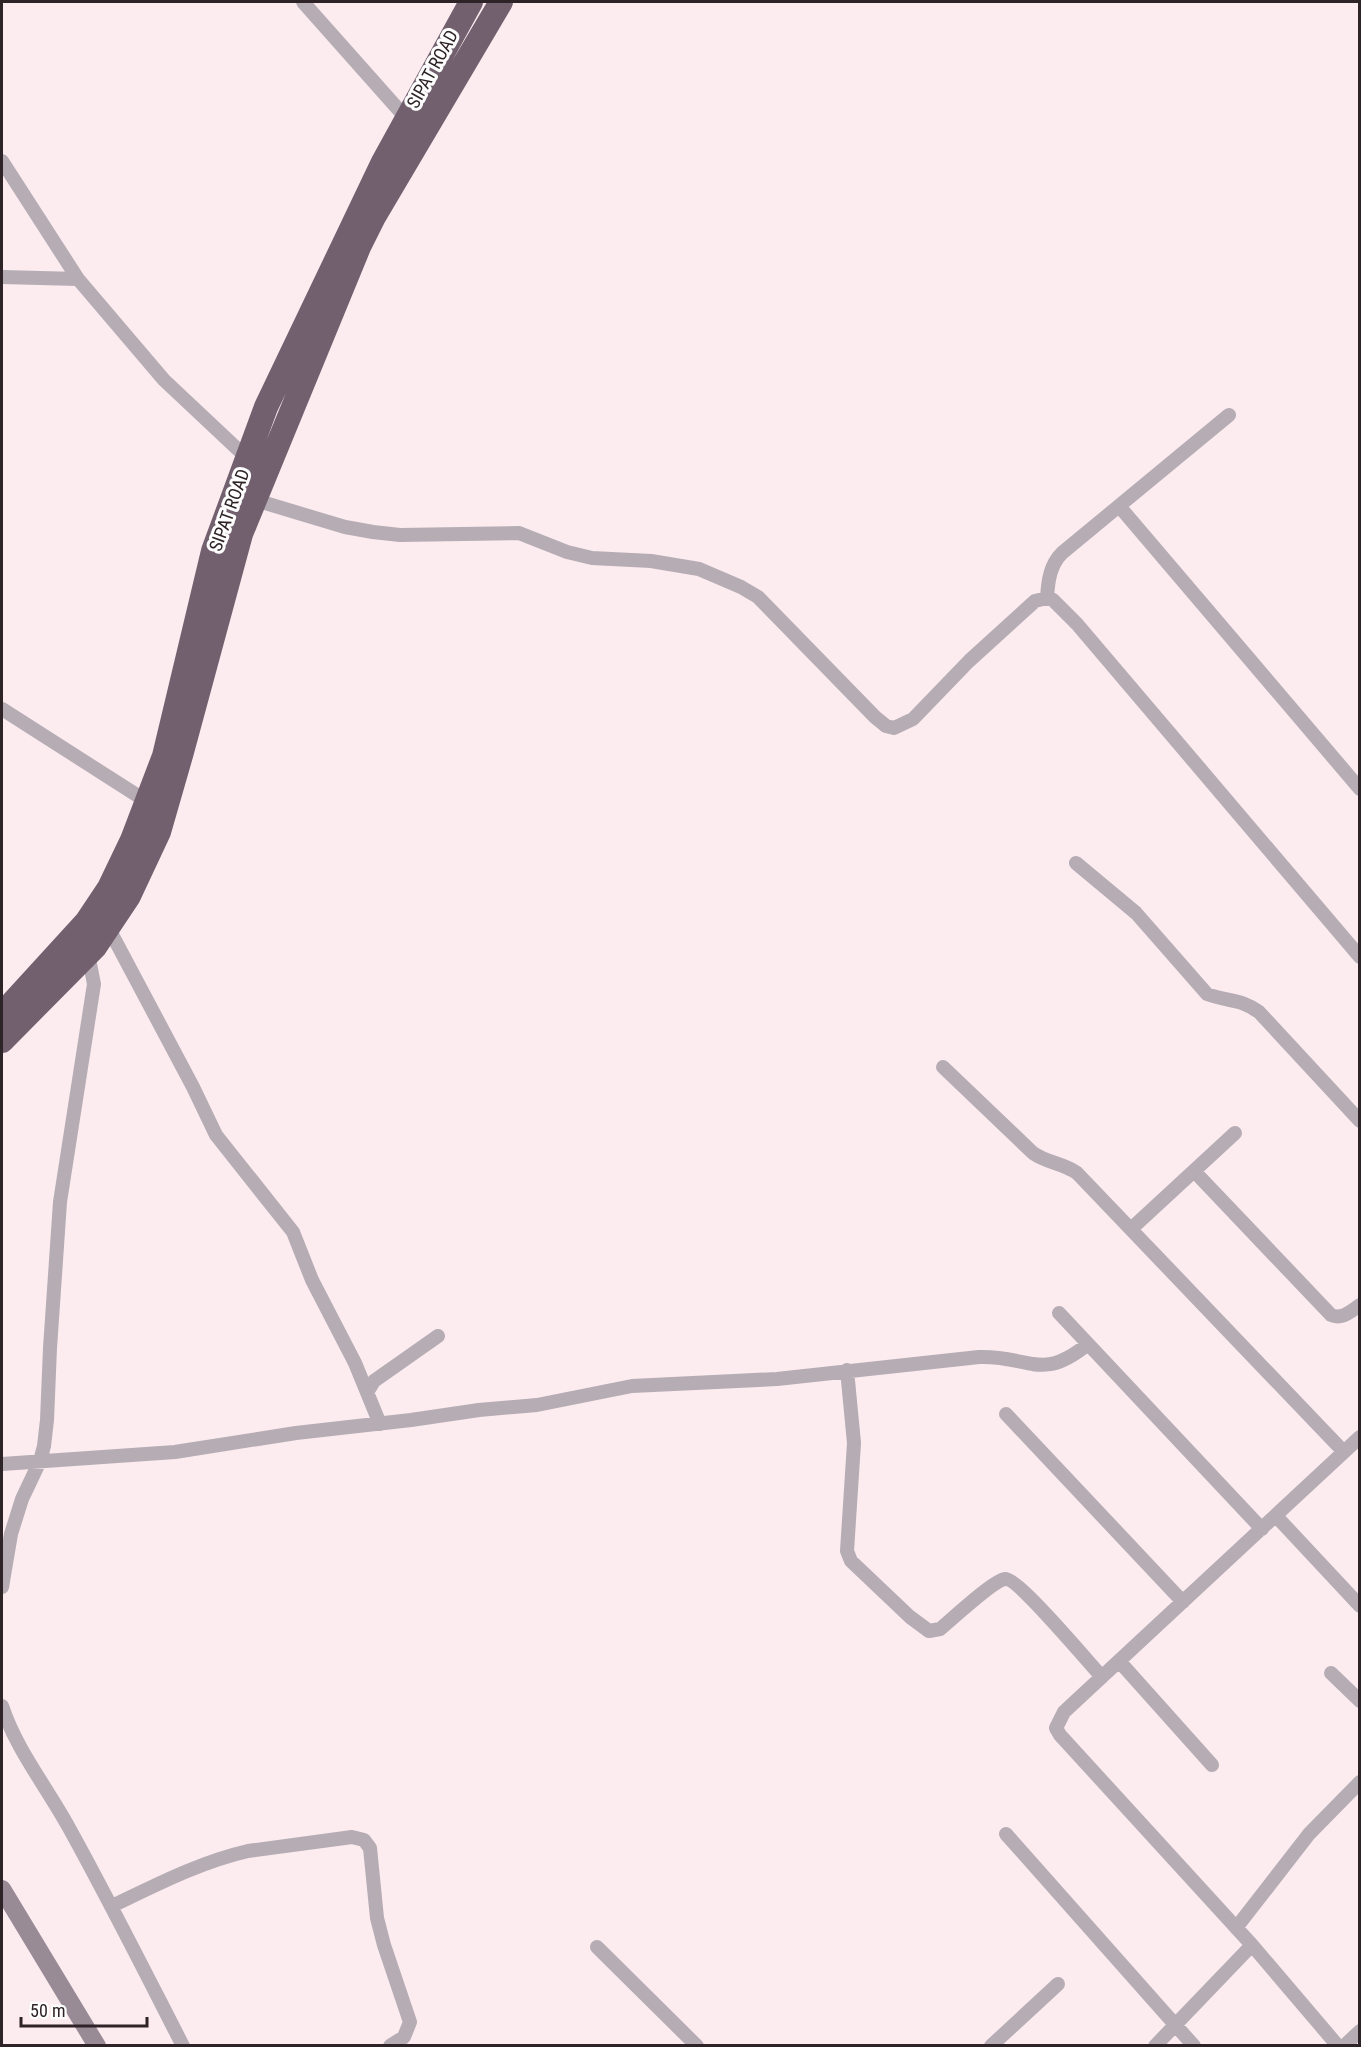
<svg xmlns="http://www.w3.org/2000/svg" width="1361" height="2047" viewBox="0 0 1361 2047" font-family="'Roboto Condensed',sans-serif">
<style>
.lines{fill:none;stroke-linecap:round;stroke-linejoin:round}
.street{stroke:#b5acb4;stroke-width:14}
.secondary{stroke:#988b96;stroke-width:18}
.highway{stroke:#72606f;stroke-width:24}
.labels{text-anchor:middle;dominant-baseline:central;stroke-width:6;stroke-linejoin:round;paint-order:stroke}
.street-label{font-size:18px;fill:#2e2326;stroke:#fdfdfd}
</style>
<rect width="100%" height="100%" fill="#fcebef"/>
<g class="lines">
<path class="street" d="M303 2 406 118
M2 161 78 279 164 380 247 458
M2 277 78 279
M255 500 345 527 373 532 400 535 519 533 567 552 592 558 651 561 699 569 741 587 758 597 875 717 886 726 894 728 913 719 969 661 1035 601 1047 598 1053 600 1077 624 1360 957
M1119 506 1360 789
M1047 598C1048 581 1050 565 1062 553L1229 415
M2 709 146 801
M1076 863 1136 913 1207 994C1228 1002 1240 998 1259 1012L1360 1121
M108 927 193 1087 216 1135 293 1232 312 1280 355 1363 380 1424
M943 1067 1033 1153C1047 1163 1063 1163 1077 1173L1344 1452
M1194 1171 1331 1315C1342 1320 1351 1311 1360 1305
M1131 1229 1235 1133
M1059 1313 1262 1529
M847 1370 854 1443 847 1551 851 1561 910 1617 929 1631 940 1629C951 1620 994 1580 1005 1579 1018 1578 1089 1663 1102 1677
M368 1391 374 1381 438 1336
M1006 1414 1183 1602
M2 1464 175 1452 296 1433 411 1420 479 1410 537 1405 632 1386 777 1379 979 1357C1029 1355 1040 1383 1088 1344
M1276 1516 1360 1606
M2 1587 11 1534 22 1499 40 1461 44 1446 47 1420 50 1348 60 1202 94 984 88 954
M1119 1661 1212 1765
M1331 1673 1360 1701
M2 1706C16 1749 46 1786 68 1826 108 1898 145 1972 183 2046
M1006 1834 1194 2046
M112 1906C156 1885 200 1862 248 1851L352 1837 364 1840 370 1848 377 1918 384 1945 410 2022 404 2037 390 2046
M1236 1928 1309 1834 1360 1782
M597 1947 697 2046
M991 2046 1058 1984
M1155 2046 1252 1945
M1338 2046 1252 1945 1060 1735 1056 1728 1064 1712 1360 1437
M1344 2046 1360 2031"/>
<path class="secondary" d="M2 1889 97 2046"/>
<path class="highway" d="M2 1014 87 921 109 888 132 840 164 756 213 551 266 407 383 162 471 2
M2 1041 95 947 129 896 159 832 182 752 241 534 359 247 374 217 501 2"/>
</g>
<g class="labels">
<g class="street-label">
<text transform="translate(432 69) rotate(-61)">SIPAT ROAD</text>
<text transform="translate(229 510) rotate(-70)">SIPAT ROAD</text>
</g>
</g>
<rect width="1361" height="2047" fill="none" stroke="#2e2326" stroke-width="6"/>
<path d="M21 2017v9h126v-9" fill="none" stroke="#2e2326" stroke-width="3"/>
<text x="30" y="2017" font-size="18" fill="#2e2326" stroke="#fdfdfd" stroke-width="4.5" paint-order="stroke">50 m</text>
</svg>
